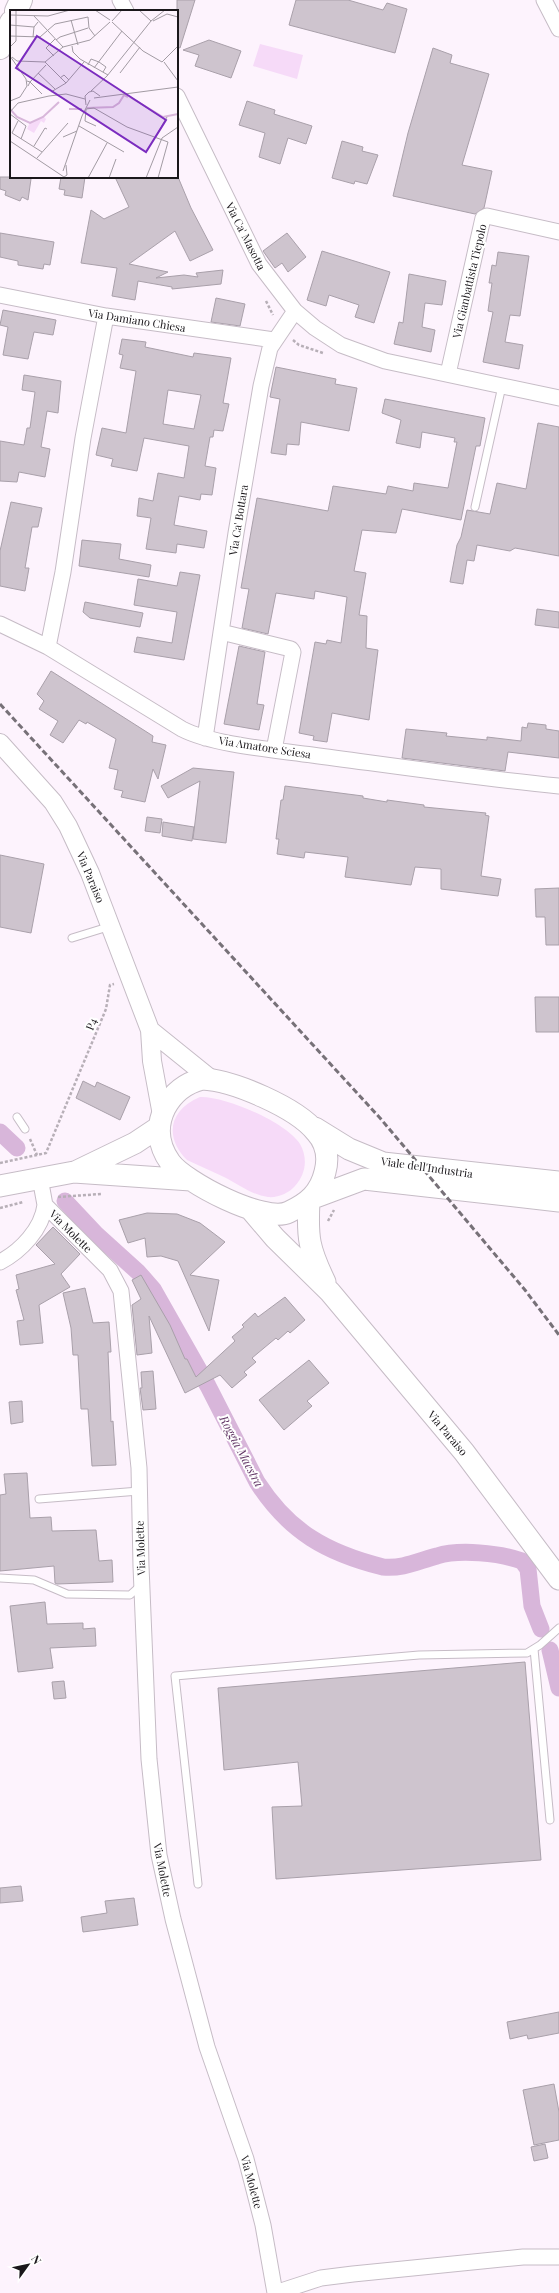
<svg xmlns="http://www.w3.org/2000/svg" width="559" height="2293" viewBox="0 0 559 2293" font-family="'Playfair Display',serif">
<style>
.green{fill:#f6daf8}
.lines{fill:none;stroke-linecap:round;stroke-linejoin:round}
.canal{stroke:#d8b6da;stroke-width:17}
.building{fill:#cec4ce;stroke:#a9a0aa;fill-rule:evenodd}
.service-casing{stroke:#c6bcc6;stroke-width:9}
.minor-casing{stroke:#c6bcc6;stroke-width:17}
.tertiary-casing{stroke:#c6bcc6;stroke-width:20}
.secondary-casing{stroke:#c6bcc6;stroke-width:23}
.primary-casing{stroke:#c6bcc6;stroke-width:24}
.path{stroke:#b7afb7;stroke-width:2.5;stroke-dasharray:3 2;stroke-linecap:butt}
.service{stroke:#fff;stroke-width:7}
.minor{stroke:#fff;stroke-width:15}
.tertiary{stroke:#fff;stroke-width:18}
.secondary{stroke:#fff;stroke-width:21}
.primary{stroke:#fff;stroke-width:22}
.rail{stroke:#777178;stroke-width:3;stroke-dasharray:6 3;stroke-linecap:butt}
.labels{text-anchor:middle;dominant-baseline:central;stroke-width:4;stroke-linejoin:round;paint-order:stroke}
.street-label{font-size:11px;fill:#1a171b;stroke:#fff}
.water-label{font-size:12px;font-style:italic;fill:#623766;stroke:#fff}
.inset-river{fill:none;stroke:#d8b6da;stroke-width:2}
.inset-road{fill:none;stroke:#a29ba3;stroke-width:1}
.view{fill:#7b2cbf;fill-opacity:0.15;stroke:#7b2cbf;stroke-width:2}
.inset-edge{fill:none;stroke:#1a171b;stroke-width:2}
</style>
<rect width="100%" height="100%" fill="#fdf3fd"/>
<path class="green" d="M260 44 303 55 297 79 253 66Z
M200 1097C225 1096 286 1122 300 1144 308 1158 306 1174 295 1186 289 1193 278 1198 268 1197 252 1195 238 1184 224 1177 212 1171 199 1166 187 1160 164 1137 169 1110 200 1097Z"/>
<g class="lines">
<path class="canal" d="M0 1132 17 1148
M65 1201 96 1234 138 1272 153 1289 208 1386 257 1482C289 1532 327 1553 383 1567 403 1569 418 1561 437 1556 459 1549 500 1553 522 1561L528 1569 532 1606 541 1629
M550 1650 559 1688"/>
</g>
<path class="building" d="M177 0H195L180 48 177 47Z
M296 0H348L383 10 387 3 407 9 395 53 289 25Z
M209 40 241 51 231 78 195 66 199 55 183 50Z
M433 48 452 55 450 63 489 74 462 165 492 171 484 208 475 214 393 196 408 133Z
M247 101 275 110 274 114 312 126 306 144 288 138 280 164 259 157 265 133 239 125Z
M342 141 363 147 362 151 378 155 367 184 355 181 354 184 332 178Z
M0 177H25L31 179 28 200 22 197 20 201 5 195 6 191 0 189Z
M61 177H85L82 198 64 195 65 190 59 189Z
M115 177H178L191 208 213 250 190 261 175 231 129 264 168 272 156 278 184 275 198 277 196 273 223 270 221 284 172 289V287L138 281 135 300 112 296 117 268 81 263 91 210 104 219 129 207Z
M0 233 54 242 50 265 44 264 43 269 18 265V261L0 257Z
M287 233 306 257 288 272 282 263 275 268 263 251Z
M322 251 390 272 374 323 355 317 359 305 329 295 326 306 307 300Z
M498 252 529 256 520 316 510 315 505 342 523 345 519 369 483 362 493 312 488 311 492 283H489L492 265 496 266Z
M409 274 446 281 442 305 425 303 422 327 435 330 431 352 394 344 399 322 403 323Z
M216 298 245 304 240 326 211 322Z
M3 310 56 320 53 335 34 332 28 359 3 355 8 327 0 325Z
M122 339 146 342 145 347 193 357 194 353 231 358 223 403 229 404 223 431 214 430 213 437H210L205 466 216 468 212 495 201 494 200 500 179 496 174 525 207 531 204 548 177 544 176 553 146 549 151 518 137 516 139 498 153 501 158 473 184 478 189 446 144 438 137 471 111 466 113 459 96 455 102 428 126 433 136 371 120 368 123 355 119 354ZM168 390 201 395 194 429 163 424Z
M276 367 336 379 335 384 357 388 349 431 301 422 299 445 287 444 286 455 271 453 280 399 270 397Z
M24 375 61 381 58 413 47 411 41 447 50 449 45 477 19 472 17 482 0 481V441L24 445 27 428H30L35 392 22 390Z
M385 399 485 418 480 446H476L461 520 402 509 396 533 362 530 354 571 366 573 359 615 367 616 366 648 378 650 369 720 332 713 327 742 313 740 314 736 299 733 315 642 326 644 327 640 341 643 347 597 315 591 314 599 276 593 268 634 242 628 249 589 241 588 257 498 328 511 333 486 386 494 388 486 413 491 414 483 448 488 457 442H454L455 438 422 432 420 448 396 443 401 420 382 413Z
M538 423 559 427V556L515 548 510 551 477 545 474 561 467 560 463 584 450 582 457 545 461 537 467 510 490 514 497 483 526 489Z
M11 502 42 508 38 527H32L25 568H29L25 591 0 586V551Z
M82 540 121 544 119 559 151 565 149 577 79 566Z
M180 572 200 575 184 660 134 652 137 637 172 643 177 612 134 605 138 579 177 586Z
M85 602 143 613 140 627 90 618 83 612Z
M537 609 559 612V628L535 625Z
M239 646 265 652 257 704 264 705 259 730 224 724Z
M51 671 153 736 152 742 166 745 158 779 153 769 145 802 121 797 123 791 114 789 118 770 109 768 116 739 87 722 86 724 79 720 63 743 50 735 58 721 39 709 44 701 37 694Z
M528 723 546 725V729L559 731V758L508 752 505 771 402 758 406 729 447 733 446 736 487 740V737L521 741 522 727 527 728Z
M193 768 234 772 226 843 193 839 200 781 168 798 161 786Z
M285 786 363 796V798L387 802V800L424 805V807L486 813 485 815 489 816 481 876 501 879 498 896 441 889V869L415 867 411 885 345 877 348 857 305 852 304 858 277 854 279 839H276L281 800H283Z
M147 817 162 819 160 833 145 831Z
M163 822 194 827 192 841 162 836Z
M0 855 44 864 31 933 0 927Z
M559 888V945H546L545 917H536L535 889Z
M535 997H559V1032H536Z
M83 1081 95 1087 97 1082 130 1097 120 1120 76 1098Z
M147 1213 177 1214 200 1223 225 1242 190 1275 219 1280 209 1331 178 1261 161 1256 147 1257 145 1238 128 1243 119 1220Z
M53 1227 80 1254 61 1274 70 1287 39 1305 43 1343 20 1345 17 1321 24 1320 16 1290 19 1289 16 1275 55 1264 36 1245Z
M141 1275 170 1325 185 1359H187L196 1377 235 1341 232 1337 244 1327 242 1325 255 1313 258 1317 285 1297 305 1320 290 1333 288 1331 278 1340 276 1338 252 1358 256 1362 244 1372 247 1375 232 1388 220 1375 185 1393 149 1316 152 1353 137 1355 132 1305 141 1299 132 1280Z
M85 1288 93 1323 109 1322 111 1352H108L111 1422 113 1421 116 1465 92 1466 88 1409H81L78 1355H73L71 1328 63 1293Z
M309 1360 329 1383 307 1401 312 1406 284 1430 259 1400Z
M153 1371 156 1409 143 1410 140 1388H142L141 1372Z
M22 1401 23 1422 11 1424 9 1402Z
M27 1473 30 1518 51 1517 52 1531 96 1530 99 1561 112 1560 113 1582 57 1584 55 1583 54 1566 0 1571V1495L6 1494 4 1474Z
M45 1602 47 1624 83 1623V1629L95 1628 96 1646 50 1648 53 1668 18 1672 10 1606Z
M525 1662 541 1860 276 1879 272 1807 302 1806 298 1762 224 1770 218 1688Z
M64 1681 66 1698 54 1699 52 1682Z
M21 1886 23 1901 0 1903V1888Z
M134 1898 138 1925 83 1932 81 1917 107 1913 105 1901Z
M559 2012V2033L528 2039 527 2035 510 2039 507 2022Z
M554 2084 559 2112V2140L534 2145 523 2090Z
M545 2144 548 2158 534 2161 531 2147Z"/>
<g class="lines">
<defs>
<path id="service" d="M475 507 502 386
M72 938 111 926
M17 1117 25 1129
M39 1499 139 1491
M0 1578 34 1580 67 1594 130 1595 140 1586
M534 1649 550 1820
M198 1884 175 1676 419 1655 527 1653 540 1645 559 1628"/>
<path id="minor" d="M120 0 126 11
M544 0 559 29
M177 96 259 264 295 311 315 328 341 345 385 361 559 398
M0 295 106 316 274 340
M448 374 483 218 487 216 559 232
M0 624 48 647 182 729C213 745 276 750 312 755 395 766 476 778 559 786
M221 632 291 649 293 652 274 750
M48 647 63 572 83 438 106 316
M205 738 236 533 261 386 270 348 295 311
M40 1178 45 1205 110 1270 121 1291 139 1468 141 1566 149 1759 159 1855 173 1919 207 2047 246 2159 263 2225 275 2293
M0 1262C21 1251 42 1229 45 1205
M275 2293 321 2278 353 2274 523 2257H559"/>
<path id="tertiary" d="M0 743 53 802 68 826 90 873 150 1030 152 1061 162 1115
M150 1030 212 1080"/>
<path id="secondary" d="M202 1079C233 1080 297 1108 316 1132 326 1143 329 1157 325 1172 320 1193 308 1203 289 1212 265 1224 184 1182 170 1162 158 1145 156 1126 165 1108 173 1093 186 1083 202 1079Z
M315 1128 349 1149 383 1163 559 1182
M75 1172 135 1143 159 1127
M0 1186 74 1172 191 1180
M313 1198 364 1179 559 1201
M309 1202C307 1238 309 1249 325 1282
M252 1211 275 1238 330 1292 464 1452 559 1579"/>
<path id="primary" d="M16 11 21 0
M0 48 11 22"/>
</defs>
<use href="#service" class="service-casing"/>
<use href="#minor" class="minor-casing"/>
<use href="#tertiary" class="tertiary-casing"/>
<use href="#secondary" class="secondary-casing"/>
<use href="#primary" class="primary-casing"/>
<path class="path" d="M266 301 273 315
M293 340 299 345 323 353
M30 1139 37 1155
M0 1163 46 1153 106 1009 110 985 114 984
M58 1197 101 1194
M0 1208 23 1202
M328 1221 334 1210"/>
<use href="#service" class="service"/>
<use href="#minor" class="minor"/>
<use href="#tertiary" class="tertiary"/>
<use href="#secondary" class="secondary"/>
<use href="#primary" class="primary"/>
<path class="rail" d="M0 704 380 1118 525 1290 559 1335"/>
</g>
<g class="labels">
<g class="street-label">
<text transform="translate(246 236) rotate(63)">Via Ca' Masotta</text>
<text transform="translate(469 281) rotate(-77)">Via Gianbattista Tiepolo</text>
<text transform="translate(137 320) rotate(9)">Via Damiano Chiesa</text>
<text transform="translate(238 520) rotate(-81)">Via Ca' Bottara</text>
<text transform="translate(265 747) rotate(9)">Via Amatore Sciesa</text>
<text transform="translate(91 877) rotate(67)">Via Paraiso</text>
<text transform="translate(91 1024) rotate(-67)">P4</text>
<text transform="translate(427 1167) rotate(8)">Viale dell'Industria</text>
<text transform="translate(71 1231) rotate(45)">Via Molette</text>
<text transform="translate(448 1433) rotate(50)">Via Paraiso</text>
<text transform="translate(140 1548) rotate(-92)">Via Molette</text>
<text transform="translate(163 1870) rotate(79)">Via Molette</text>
<text transform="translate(252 2182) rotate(75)">Via Molette</text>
</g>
<g class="water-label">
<text transform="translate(242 1451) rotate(62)">Roggia Maestra</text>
</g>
</g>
<g transform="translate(10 10)">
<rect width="168" height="168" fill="#fdf3fd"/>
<path d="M34 107 36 109 34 113 31 111 24 123 17 119 20 112Z" fill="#f6daf8"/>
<path class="inset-river" d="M120 87 153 107 168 104M77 98 103 97 109 93 114 85 118 87M0 99 7 107 20 113 33 107 49 92M59 99H72"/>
<path class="inset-road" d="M85 0 100 10M129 0 141 11M0 5 38 6 60 0M24 6 53 37M61 10 68 35M102 11 112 0M143 11 157 4 168 7M102 12 133 41 152 52 168 36M0 15 24 17M0 26 30 27 45 14 78 7 79 18 85 26M23 27 24 17 28 12M46 30 50 27 78 18M62 36 63 42 70 49 98 65M0 37 6 31V0M53 37 80 30 100 12M0 46 16 69 17 76 10 87 0 91M44 46 36 38 45 29M2 47 7 51 35 52 53 37M35 52 56 73M154 52 168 71M78 55 81 49 89 52 96 57 93 62M84 58 112 21M28 63 45 79M110 63 130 37M50 68 54 65 59 70M17 71 20 72 36 55M18 76 20 72 32 84M81 81 97 66 141 11 155 0M41 82 56 73 74 52M84 88 168 77M76 95 75 86 79 82 83 81 90 86M76 99 84 98 117 117 158 132 148 168M76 99 75 111 86 116M0 102 8 93 39 86 56 84 75 89M0 104 16 116 11 129M8 111 2 123 32 142M69 116 114 142M146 126 157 107M53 127 67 121M0 131 54 167 57 165 56 155M24 136 35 118 37 119M27 148 58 113M53 161 72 106 80 90M78 168 97 133M99 168 106 149M136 168 152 128 168 117"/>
<path class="view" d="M27 26 156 110 136 142 6 58Z"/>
<rect width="168" height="168" class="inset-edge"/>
</g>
<g transform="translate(28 2265) rotate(57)" stroke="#ffffff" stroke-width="3" paint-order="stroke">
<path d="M0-3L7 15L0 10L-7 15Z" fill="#1a171b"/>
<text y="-6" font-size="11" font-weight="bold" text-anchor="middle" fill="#1a171b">N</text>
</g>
</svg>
